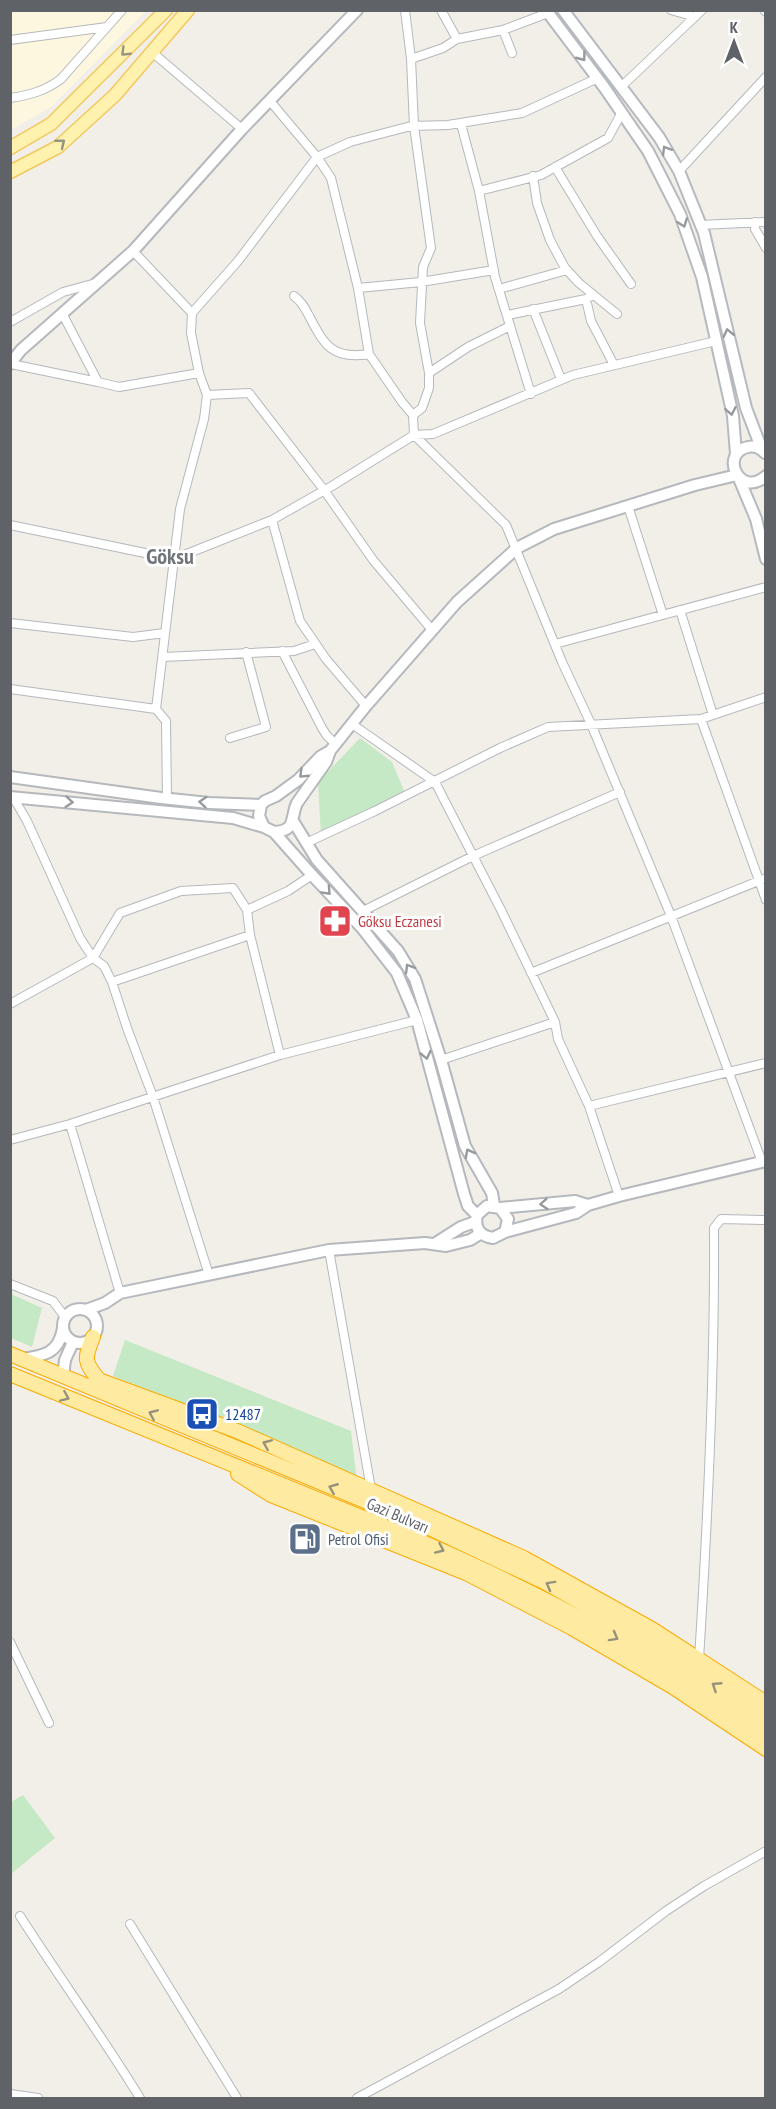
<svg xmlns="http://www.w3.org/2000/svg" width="776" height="2109" viewBox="0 0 776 2109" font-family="'PT Sans Narrow',sans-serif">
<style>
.commercial{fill:#fef7e0}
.green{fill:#c5e8c5}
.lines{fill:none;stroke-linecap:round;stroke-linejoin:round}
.minor-casing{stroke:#b5b8bc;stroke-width:10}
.tertiary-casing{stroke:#b5b8bc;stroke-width:14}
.secondary-casing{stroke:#b6babf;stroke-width:14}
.primary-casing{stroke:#f2c960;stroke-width:15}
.trunk-casing{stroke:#f9ab00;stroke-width:16}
.minor{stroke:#fff;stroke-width:8}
.tertiary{stroke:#fff;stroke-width:10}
.secondary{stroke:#fff;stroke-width:10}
.primary{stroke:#fff2af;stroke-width:12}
.trunk{stroke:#feeaa1;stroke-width:14}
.oneway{stroke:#979581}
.oneway2{stroke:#979a9d}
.oneway3{stroke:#97927c}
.labels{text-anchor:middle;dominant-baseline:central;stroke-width:6;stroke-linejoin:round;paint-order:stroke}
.health-label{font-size:16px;fill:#be3a42;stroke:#fff;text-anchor:start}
.transit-label{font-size:16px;fill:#164399;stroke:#fff;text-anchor:start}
.street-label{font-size:16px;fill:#5f6368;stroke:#fff}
.service-label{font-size:16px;fill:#4e5e75;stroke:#fff;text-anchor:start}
.district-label{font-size:22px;font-weight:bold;fill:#70757a;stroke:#fff}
</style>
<rect width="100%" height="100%" fill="#f1efe8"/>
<path class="commercial" d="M11 11H146L52 106 11 130Z"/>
<path class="green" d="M360 738 392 762 405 793 321 836 318 782Z
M11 1294 42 1308 32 1347 11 1338Z
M125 1340 351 1431 357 1482 113 1376Z
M23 1795 55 1838 11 1874V1802Z"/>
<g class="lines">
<defs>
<path id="minor" d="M405 10 411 59
M441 10 457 39
M671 10 695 17
M764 10 766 12
M548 13 503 30 457 39 443 48 411 59 414 126 431 248 423 267 420 323 429 373V388L422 408 413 415 414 435 506 525 562 662 591 724 671 916 762 1162
M503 30 512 53
M10 40 107 27
M152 52 242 129
M621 87 702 10
M10 98C30 95 45 91 61 79L122 10
M270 101 317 157 331 178 358 288 369 354 402 402 413 415
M461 124 479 191 495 277 531 394
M555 167 597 236 631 284
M679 171 766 77
M533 176 537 203 550 240 565 268 579 283 617 314
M479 191 541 175 608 138 622 112
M755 222V229L766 248
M700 225 766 222
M133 251 192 313
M358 288 421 282 494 270
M499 289 567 270
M294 296C301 301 304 306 308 314 324 344 331 360 369 354
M586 299 591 321 614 365
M533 309 561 379
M62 313 98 382 119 387 199 373
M507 315 586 299 593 295
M10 322 63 292 96 283
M11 364 98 382
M429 373 468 347 510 326
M207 395 249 393 324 490 373 560 432 630
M628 506 663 615
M272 520 300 621 326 659 366 706
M10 525 174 559 272 520 332 486 414 435 433 434 573 375 716 341
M680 610 713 715
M10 623 133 637 165 633
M555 644 766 587
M282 651 322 728 327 736 336 744
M163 657 294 651 315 644
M10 689 156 709
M701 719 766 900
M352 724 435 782 501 910 555 1022 558 1039 589 1106 619 1196
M230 738 266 727 246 652
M13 797 27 821 80 938 93 958 104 966 112 982 127 1028 153 1097 209 1275
M167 799 166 721 156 709 180 509 204 419 207 395 199 373 191 333 192 313 238 261 317 157 350 142 411 126 448 125 522 113 598 78
M306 843 375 811 500 748 548 727 701 719 766 697
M363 911 473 856 620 792
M531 973 766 878
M112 982 250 935
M10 1004 93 958 120 913 181 891 233 888 247 910
M280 1055 250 935 247 910 288 891 312 875
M441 1060 555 1022
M589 1106 766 1063
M70 1124 120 1293
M10 1140 70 1124 280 1055 417 1020
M329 1250 371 1489
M10 1284 53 1301 65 1317
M10 1642 49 1723
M699 1659C708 1516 715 1372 714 1228L721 1219 766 1220
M20 1916C59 1977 102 2036 140 2098
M130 1924 237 2098
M10 2094 38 2098
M357 2098 559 1989 599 1962 666 1911 704 1886 766 1851"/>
<path id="tertiary" d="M10 364 21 350 133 251 242 129 357 10
M10 777 161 798 209 803 261 805
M10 797 233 818 264 827 274 832 312 875 362 928 397 973 417 1020 464 1194 468 1206 477 1215C474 1228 480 1236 493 1238L505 1232 508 1219 500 1208 487 1206 477 1215
M293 821 317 860 398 951 415 979 441 1060 465 1146 492 1193 494 1205
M264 827 259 816 261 805 265 801 276 796 298 780 321 756 330 751
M274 832C297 831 290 818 297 803L326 762 330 751 366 706 457 602 517 548 554 529 695 485 737 475
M500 1208 575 1201 588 1205
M505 1232 576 1213 588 1205 619 1196 766 1161
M436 1243 461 1227 475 1222
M63 1326a17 17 0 1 1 34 0a17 17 0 1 1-34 0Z
M86 1310 105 1303 120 1293 329 1250 425 1243 446 1246 470 1240 480 1234
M21 1359C43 1356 59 1354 63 1328
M63 1376 65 1360 73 1342"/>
<path id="secondary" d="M546 10 604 87 648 151 680 214 702 277 733 416 736 454
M563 10 659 137 679 171 704 233 746 408 762 450
M765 453C760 448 755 445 748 447 719 453 739 499 766 476
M738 476 756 519 766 559"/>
<path id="primary" d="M10 148 51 124 166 10
M10 172 58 147 115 95 188 10"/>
<path id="trunk" d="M93 1337C84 1359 84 1362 99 1380L237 1431 524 1558 652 1629 766 1703
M10 1354 423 1525 544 1582 637 1634 766 1718
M10 1374 420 1541C493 1573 564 1607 632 1647 677 1674 721 1705 766 1734
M238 1474 271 1495 466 1573 572 1628 673 1687 766 1749"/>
</defs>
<use href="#minor" class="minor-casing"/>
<use href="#tertiary" class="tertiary-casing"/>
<use href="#secondary" class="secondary-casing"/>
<use href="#primary" class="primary-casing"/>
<use href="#trunk" class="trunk-casing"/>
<use href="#minor" class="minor"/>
<use href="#tertiary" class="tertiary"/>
<use href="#secondary" class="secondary"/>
<use href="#primary" class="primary"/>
<use href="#trunk" class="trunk"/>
</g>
<defs><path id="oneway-chevron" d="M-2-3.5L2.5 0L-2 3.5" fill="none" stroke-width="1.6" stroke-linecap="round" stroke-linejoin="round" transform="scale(1.5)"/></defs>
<g class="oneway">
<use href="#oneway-chevron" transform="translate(125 52) rotate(136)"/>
<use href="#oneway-chevron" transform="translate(61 143) rotate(-39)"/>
</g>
<g class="oneway2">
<use href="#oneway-chevron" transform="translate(582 57) rotate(53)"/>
<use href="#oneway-chevron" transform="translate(666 150) rotate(-121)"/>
<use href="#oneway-chevron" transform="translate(683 223) rotate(70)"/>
<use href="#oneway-chevron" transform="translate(728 333) rotate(-103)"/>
<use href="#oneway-chevron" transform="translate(731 411) rotate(79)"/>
<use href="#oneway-chevron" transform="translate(303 774) rotate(136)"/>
<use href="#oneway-chevron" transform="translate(69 802) rotate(5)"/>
<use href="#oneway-chevron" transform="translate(203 802) rotate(-175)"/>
<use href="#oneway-chevron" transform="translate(327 891) rotate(47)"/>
<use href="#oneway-chevron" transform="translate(409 968) rotate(-121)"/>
<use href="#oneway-chevron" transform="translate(426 1055) rotate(77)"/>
<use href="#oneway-chevron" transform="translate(469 1153) rotate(-118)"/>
<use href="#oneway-chevron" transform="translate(544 1204) rotate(175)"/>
</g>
<g class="oneway3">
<use href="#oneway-chevron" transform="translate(65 1397) rotate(23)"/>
<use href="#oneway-chevron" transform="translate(153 1414) rotate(-157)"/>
<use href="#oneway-chevron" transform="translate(267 1444) rotate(-157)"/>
<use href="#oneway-chevron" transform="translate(333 1488) rotate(-158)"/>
<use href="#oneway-chevron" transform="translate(440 1549) rotate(24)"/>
<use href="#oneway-chevron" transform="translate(550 1585) rotate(-151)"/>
<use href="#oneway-chevron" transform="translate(614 1637) rotate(29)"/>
<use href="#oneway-chevron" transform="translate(716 1686) rotate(-147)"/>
</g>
<defs>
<symbol id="pharmacy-square" viewBox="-11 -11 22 22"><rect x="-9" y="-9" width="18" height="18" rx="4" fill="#e0444e" stroke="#fff"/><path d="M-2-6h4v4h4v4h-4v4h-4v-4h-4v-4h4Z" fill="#fff"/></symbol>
<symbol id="bus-square" viewBox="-11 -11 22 22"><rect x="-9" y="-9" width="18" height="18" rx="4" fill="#1a4fb4" stroke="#fff"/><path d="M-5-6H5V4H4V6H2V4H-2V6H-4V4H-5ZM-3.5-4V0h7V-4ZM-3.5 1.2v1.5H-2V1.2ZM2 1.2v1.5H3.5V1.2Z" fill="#fff"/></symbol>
<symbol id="fuel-square" viewBox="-11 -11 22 22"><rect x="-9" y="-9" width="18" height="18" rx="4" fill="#5c6f8a" stroke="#fff"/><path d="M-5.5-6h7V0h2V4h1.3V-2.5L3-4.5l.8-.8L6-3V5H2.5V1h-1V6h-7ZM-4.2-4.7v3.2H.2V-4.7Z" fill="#fff"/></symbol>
</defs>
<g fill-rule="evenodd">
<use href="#pharmacy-square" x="316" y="902" width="38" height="38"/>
<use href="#bus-square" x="183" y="1395" width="38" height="38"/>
<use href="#fuel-square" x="286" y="1520" width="38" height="38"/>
</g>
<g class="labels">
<g class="health-label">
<text x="358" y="921">Göksu Eczanesi</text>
</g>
<g class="transit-label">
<text x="225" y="1414">12487</text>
</g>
<g class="street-label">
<text transform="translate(398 1515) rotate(23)">Gazi Bulvarı</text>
</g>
<g class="service-label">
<text x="328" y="1539">Petrol Ofisi</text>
</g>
<g class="district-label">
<text x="170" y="556">Göksu</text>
</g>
</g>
<rect width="776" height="2109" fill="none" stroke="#5f6368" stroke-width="24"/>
<g transform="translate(734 42)" stroke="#ffffff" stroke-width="4.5" paint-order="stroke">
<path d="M0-4.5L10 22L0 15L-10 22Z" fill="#5f6368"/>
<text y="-9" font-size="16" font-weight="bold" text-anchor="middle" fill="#5f6368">K</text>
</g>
</svg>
